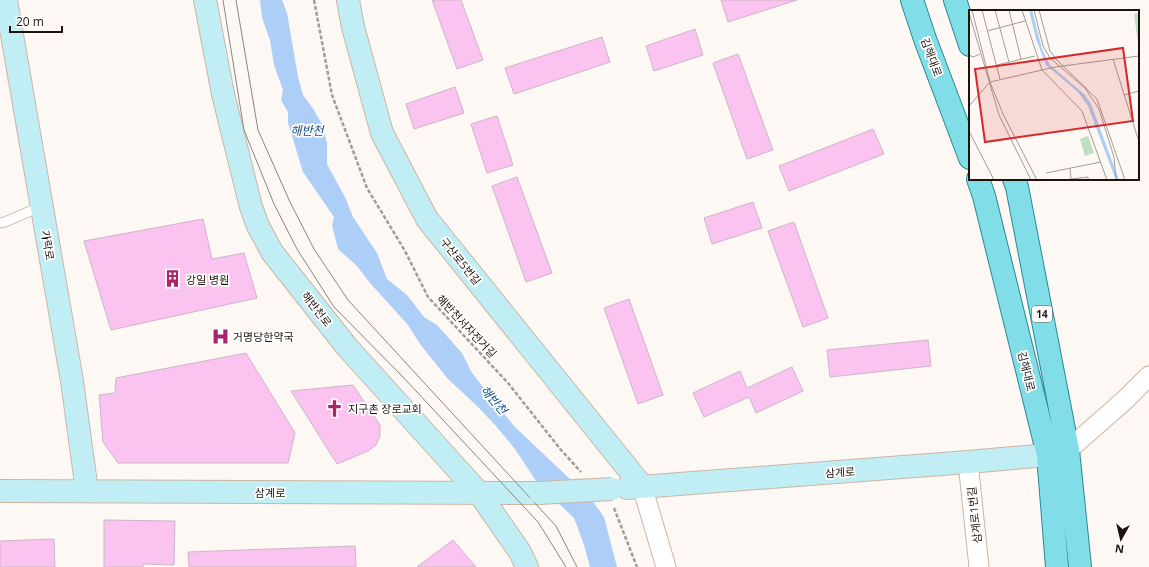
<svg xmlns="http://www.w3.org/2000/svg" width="1149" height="567" viewBox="0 0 1149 567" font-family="'Open Sans','Noto Sans KR',sans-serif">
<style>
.water{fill:#adcef7}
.building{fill:#fac3f0;stroke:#cdb5c8}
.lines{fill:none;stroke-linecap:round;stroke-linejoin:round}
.lane-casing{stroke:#cdb5a3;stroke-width:11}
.street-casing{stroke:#cdb5a3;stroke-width:21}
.secondary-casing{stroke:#cdb5a3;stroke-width:24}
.primary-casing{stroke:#278992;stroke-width:24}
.path{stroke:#a39d98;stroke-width:2.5;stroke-dasharray:4 2;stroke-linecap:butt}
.lane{stroke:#fff;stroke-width:9}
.street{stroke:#fff;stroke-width:19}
.secondary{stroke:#c0eef4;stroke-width:22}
.primary{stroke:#81dee9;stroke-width:22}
.tram{stroke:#8c857f;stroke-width:1}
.secondary-bridge-casing{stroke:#cdb5a3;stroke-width:24;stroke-linecap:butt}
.secondary-bridge{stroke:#c0eef4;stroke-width:22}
.labels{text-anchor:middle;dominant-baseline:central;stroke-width:3.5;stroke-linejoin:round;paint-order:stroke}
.shield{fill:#fff;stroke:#605a55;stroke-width:1}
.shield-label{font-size:10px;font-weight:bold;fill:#1c130c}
.street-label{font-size:11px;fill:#1c130c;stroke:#fff}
.poi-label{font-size:11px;fill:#1c130c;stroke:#fff;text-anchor:start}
.water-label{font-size:12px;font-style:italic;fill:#0d4782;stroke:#fff}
.inset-road{fill:none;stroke:#a39c97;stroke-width:1}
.view{fill:#d62828;fill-opacity:0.15;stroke:#d62828;stroke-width:2}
.inset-edge{fill:none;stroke:#1c130c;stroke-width:2}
</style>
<rect width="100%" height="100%" fill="#fdf8f4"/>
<path class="water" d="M260 0H282L287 13 298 77 303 95 312 107 322 124 327 143V164L345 197 353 217 377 253 387 279 407 295 424 317 437 325 462 353 472 373 514 426 591 499 604 517 617 567H590L584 545 574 518 538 484 515 449 496 426 477 406 448 379 420 344 408 325 370 283 356 265 338 249 332 225 334 217 303 172 288 123V112L281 100 283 90 274 65 270 40 262 18Z"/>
<path class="building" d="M432 0H461L483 60 457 69Z
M721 0H797L728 22Z
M695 29 703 55 654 71 646 46Z
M602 37 610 62 514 94 505 68Z
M738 54 773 150 747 159 713 63Z
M455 87 464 113 414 129 406 104Z
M497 116 513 165 487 173 471 124Z
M873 129 884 154 789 191 779 166Z
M517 177 552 273 526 282 492 186Z
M753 202 762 228 712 244 704 218Z
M203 219 212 259 244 253 257 298 111 330 84 241Z
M794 222 828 318 803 327 768 231Z
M629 299 663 395 638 404 604 308Z
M928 340 931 366 830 377 827 350Z
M246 353 295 433 288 463H118L103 442 99 395 115 393 116 378Z
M792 367 803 391 756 413 749 397 704 417 693 393 740 371 747 388Z
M353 385 380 425V436L376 445 368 451 337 464 291 391Z
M104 520 175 521 174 565 143 564V567H104Z
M54 539 55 567H0V541Z
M453 540 476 567H417Z
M355 546 356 567H189L188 552Z"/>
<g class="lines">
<defs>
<path id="lane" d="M0 223 5 222 42 206"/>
<path id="street" d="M1068 450 1125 400 1149 376
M968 462 979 567
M642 486 666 567"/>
<path id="secondary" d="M6 0 72 381 87 491
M205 0 223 94 251 207 258 226 272 252 347 347 479 493 520 552 527 567
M348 0 353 27 382 133 427 219 642 486
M627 488 968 462 1048 455 1066 450
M0 491 540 493"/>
<path id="primary" d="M912 0 925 39 970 158
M955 0 970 45
M978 179 984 196 1048 455 1057 567
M1014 179 1017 187 1068 450 1080 567"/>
</defs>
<use href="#lane" class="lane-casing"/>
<use href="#street" class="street-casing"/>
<use href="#secondary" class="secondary-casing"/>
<use href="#primary" class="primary-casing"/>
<path class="path" d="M314 0 332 95 367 188 405 251 428 297 508 383 561 450 581 472
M614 508 637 567"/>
<use href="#lane" class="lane"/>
<use href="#street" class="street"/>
<use href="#secondary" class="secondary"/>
<use href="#primary" class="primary"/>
<path class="tram" d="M223 0 244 130 274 204 297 249 334 307 403 377 538 522 566 567
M236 0 258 130 290 202 314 249 348 300 556 526 577 567"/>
<defs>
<path id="secondary-bridge" d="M540 493 612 489"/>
</defs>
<use href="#secondary-bridge" class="secondary-bridge-casing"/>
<use href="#secondary-bridge" class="secondary-bridge"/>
</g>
<defs>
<symbol id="building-bare" viewBox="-9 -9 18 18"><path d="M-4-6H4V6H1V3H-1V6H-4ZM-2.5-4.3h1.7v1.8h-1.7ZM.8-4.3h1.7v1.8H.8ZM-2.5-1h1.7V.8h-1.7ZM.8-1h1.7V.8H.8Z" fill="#aa246d" stroke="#fff" stroke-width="2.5" paint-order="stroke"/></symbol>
<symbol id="hospital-bare" viewBox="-9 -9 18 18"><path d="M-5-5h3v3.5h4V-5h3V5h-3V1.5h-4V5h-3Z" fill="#aa246d" stroke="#fff" stroke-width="2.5" paint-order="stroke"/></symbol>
<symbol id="church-bare" viewBox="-9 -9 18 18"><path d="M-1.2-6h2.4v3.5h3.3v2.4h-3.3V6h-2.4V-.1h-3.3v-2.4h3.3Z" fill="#aa246d" stroke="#fff" stroke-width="2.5" paint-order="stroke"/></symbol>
</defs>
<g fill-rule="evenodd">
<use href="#building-bare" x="160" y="266" width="25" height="25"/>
<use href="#hospital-bare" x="208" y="324" width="25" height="25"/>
<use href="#church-bare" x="322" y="396" width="25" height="25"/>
</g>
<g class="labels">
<rect class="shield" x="1032" y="306" width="20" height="16" rx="3"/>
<g class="shield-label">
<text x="1042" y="314">14</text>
</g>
<g class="street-label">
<text transform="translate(932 57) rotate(70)">김해대로</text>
<text transform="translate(48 245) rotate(80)">가락로</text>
<text transform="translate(461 261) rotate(51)">구산로5번길</text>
<text transform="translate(317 309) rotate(52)">해반천로</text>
<text transform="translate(467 326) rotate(47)">해반천서자전거길</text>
<text transform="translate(1027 371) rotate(76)">김해대로</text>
<text transform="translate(840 472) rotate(-4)">삼계로</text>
<text x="270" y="492">삼계로</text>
<text transform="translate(974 515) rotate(-96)">삼계로1번길</text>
</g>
<g class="poi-label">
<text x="186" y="279">강일 병원</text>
<text x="233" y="336">거명당한약국</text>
<text x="348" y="408">지구촌 장로교회</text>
</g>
<g class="water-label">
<text x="307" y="130">해반천</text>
<text transform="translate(494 400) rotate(49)">해반천</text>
</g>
</g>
<g transform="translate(969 10)">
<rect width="170" height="170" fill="#fdf8f4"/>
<path d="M170 3V40L165 4ZM119 126 125 143 116 146 111 129Z" fill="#bedfc0"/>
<path d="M60 0H63L73 39 81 55 116 85 122 94 150 170H147L143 160 119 96 109 82 77 55 67 29Z" fill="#adcef7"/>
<path class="inset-road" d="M3 0 21 72 34 104 68 170M13 0 31 69M26 0 40 52M40 0 52 49M53 0 73 60 113 101 138 170M65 0 74 36 81 48 116 78 130 99 145 147 147 170M70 0 81 41 87 49 128 89 156 170M0 3 30 105 62 170M18 21 56 11M0 45 4 47 11 44M144 49 170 132M28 55 66 46M155 85 170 81M0 96 21 72 86 57 170 46M0 121 25 170M101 158 102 170M77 163 132 152M102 169 119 167V170"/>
<path class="view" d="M154 38 164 111 16 132 6 59Z"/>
<rect width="170" height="170" class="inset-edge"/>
</g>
<g transform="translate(1121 539) rotate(188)" stroke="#ffffff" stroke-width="3" paint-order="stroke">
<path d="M0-3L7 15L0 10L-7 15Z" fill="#1c130c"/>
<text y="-6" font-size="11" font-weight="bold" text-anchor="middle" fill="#1c130c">N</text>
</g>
<path d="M10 26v6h52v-6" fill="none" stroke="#1c130c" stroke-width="2"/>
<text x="16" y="26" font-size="12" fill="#1c130c" stroke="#ffffff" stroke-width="3" paint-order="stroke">20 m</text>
</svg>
